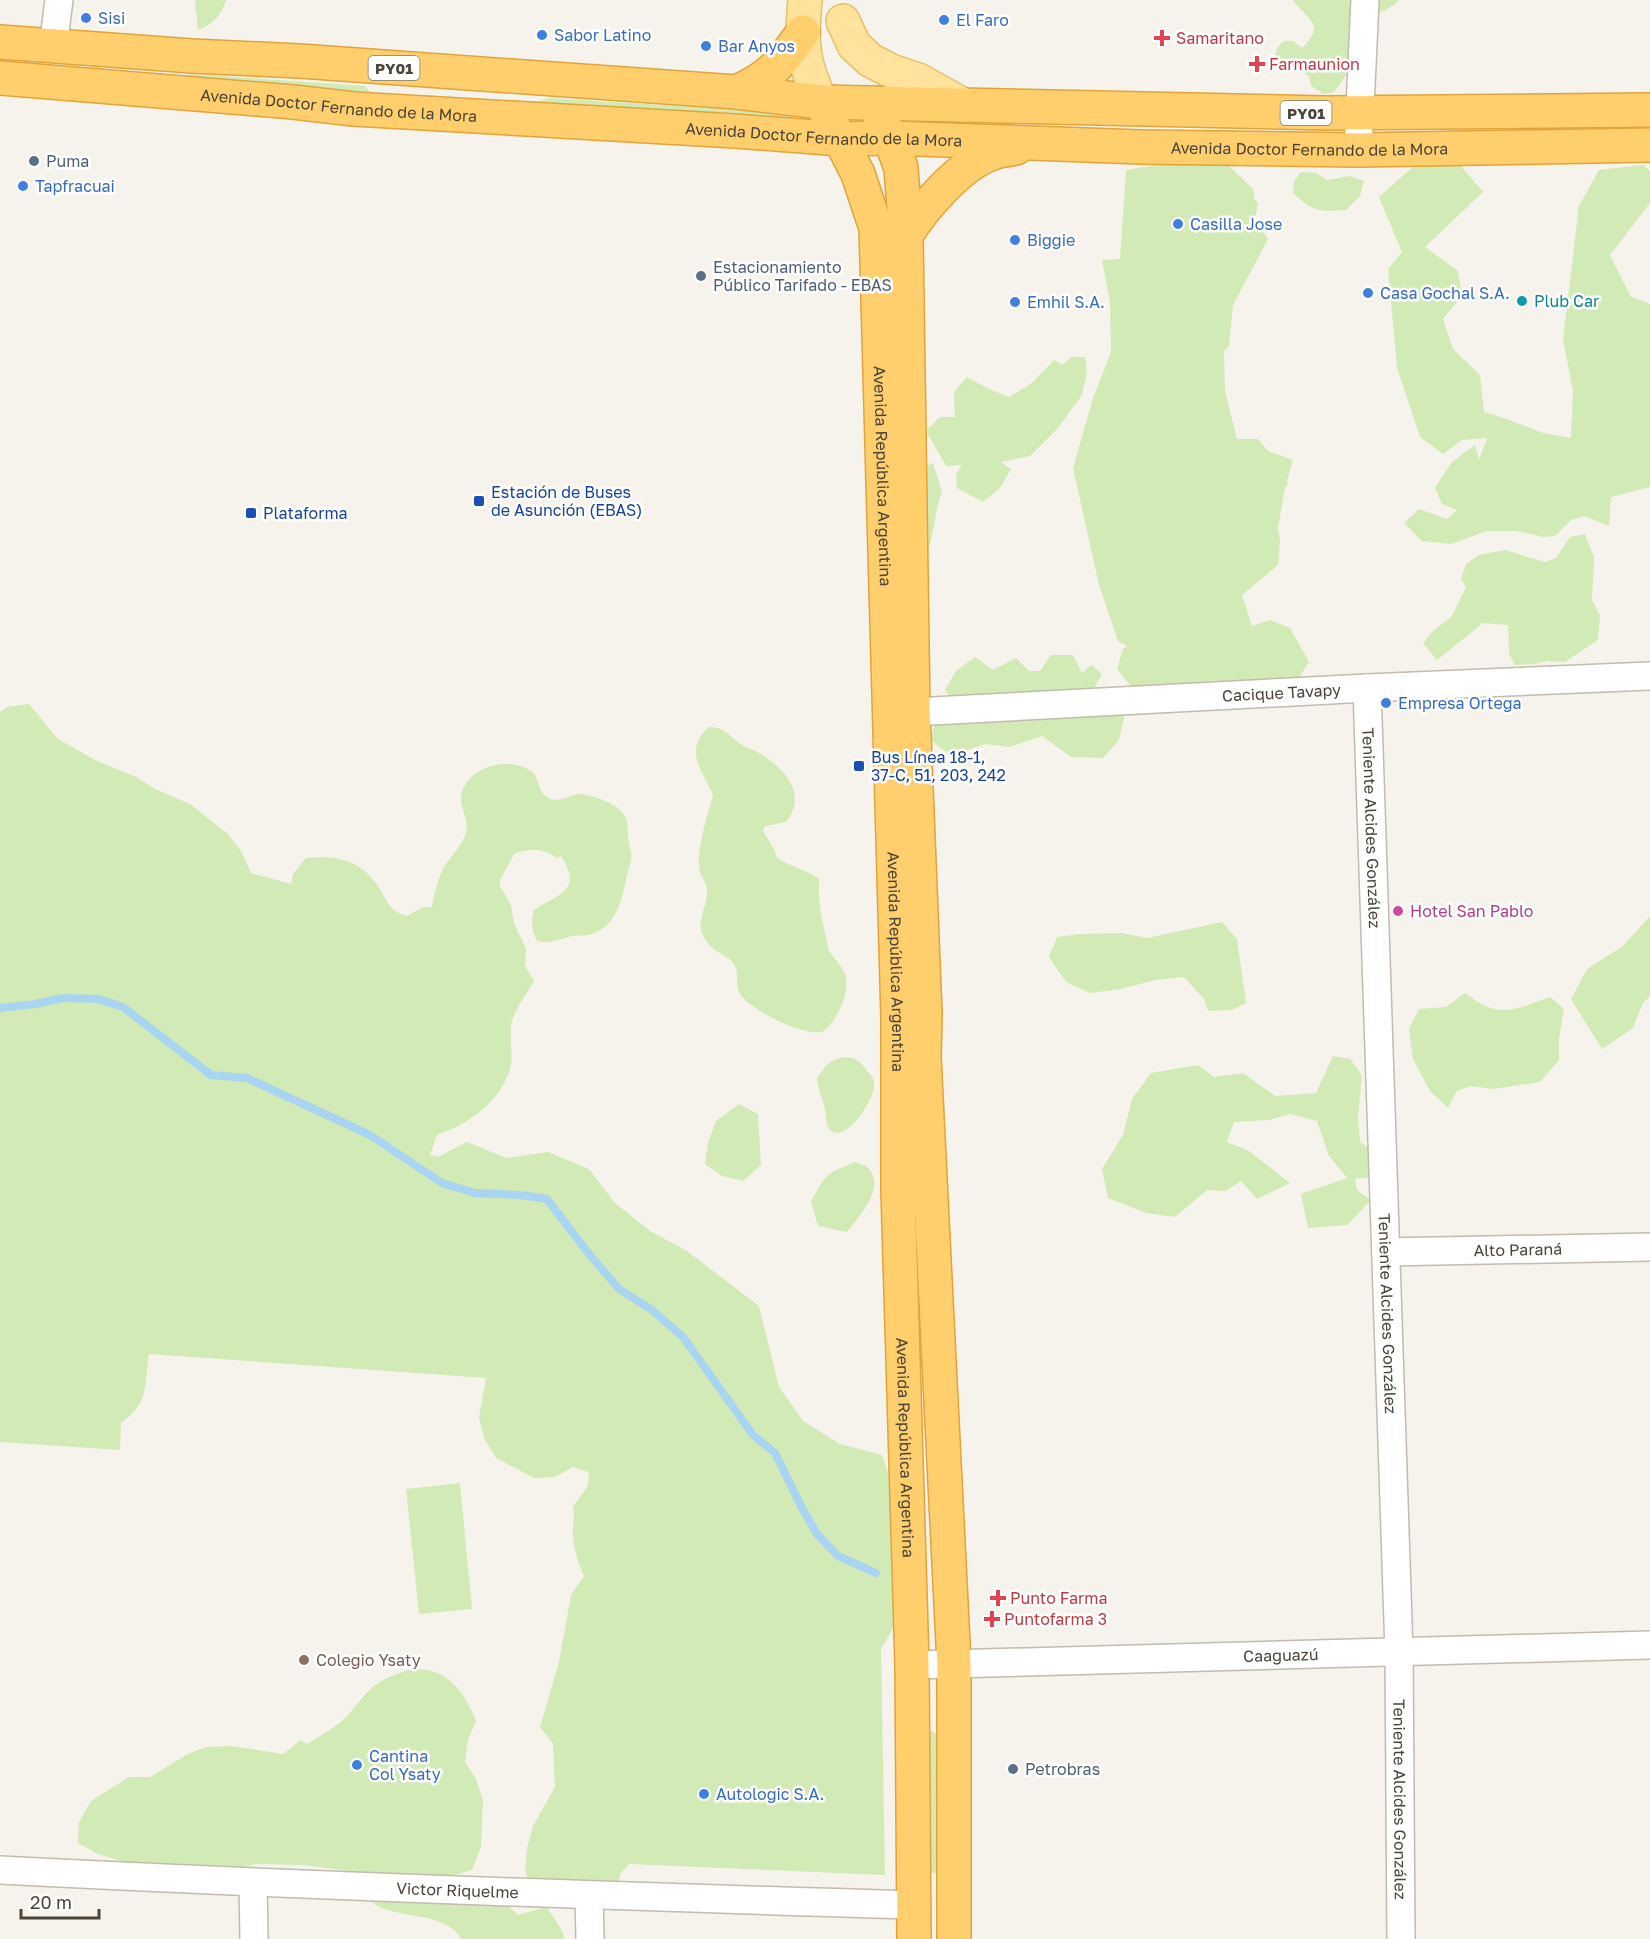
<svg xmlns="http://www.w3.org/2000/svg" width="1650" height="1939" viewBox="0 0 1650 1939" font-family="'Golos Text',sans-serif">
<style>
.green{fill:#d2eab5}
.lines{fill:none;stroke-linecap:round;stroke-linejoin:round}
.stream{stroke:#a9d4f2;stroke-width:8}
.minor-casing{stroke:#c2bbae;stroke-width:30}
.major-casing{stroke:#e6c16a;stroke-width:36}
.highway-casing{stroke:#e0a43c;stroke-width:36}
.minor{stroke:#fff;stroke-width:27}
.major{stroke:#ffe39c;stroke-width:33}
.highway{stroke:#ffcf6e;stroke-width:33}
.shop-dot{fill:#3f7fe0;stroke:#fff;stroke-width:2}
.health-dot{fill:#e0444e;stroke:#fff;stroke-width:2}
.service-dot{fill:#5c6f8a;stroke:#fff;stroke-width:2}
.culture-dot{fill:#0f9aa8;stroke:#fff;stroke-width:2}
.transit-dot{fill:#1a4fb4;stroke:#fff;stroke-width:2}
.hotel-dot{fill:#d1479c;stroke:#fff;stroke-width:2}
.education-dot{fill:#8d6e63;stroke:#fff;stroke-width:2}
.labels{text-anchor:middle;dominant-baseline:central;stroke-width:5;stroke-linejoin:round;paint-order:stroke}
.shield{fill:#fff;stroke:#817c74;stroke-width:1.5}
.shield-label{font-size:15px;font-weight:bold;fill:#4b4439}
.shop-label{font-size:16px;fill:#366cbe;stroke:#fff;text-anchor:start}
.health-label{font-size:16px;fill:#be3a42;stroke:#fff;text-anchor:start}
.street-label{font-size:16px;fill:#4b4439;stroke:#fff}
.service-label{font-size:16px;fill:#4e5e75;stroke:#fff;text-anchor:start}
.culture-label{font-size:16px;fill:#0d838f;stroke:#fff;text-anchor:start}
.transit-label{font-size:16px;fill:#164399;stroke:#fff;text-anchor:start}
.hotel-label{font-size:16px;fill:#b23c85;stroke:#fff;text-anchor:start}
.education-label{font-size:16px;fill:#785e54;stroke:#fff;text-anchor:start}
</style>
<rect width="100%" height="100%" fill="#f6f3ec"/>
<path class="green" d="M195 0H226C221 16 213 24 198 30Z
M1293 0H1399L1395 4 1377 15 1349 71 1334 92 1324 94 1311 86 1309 76C1298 67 1283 68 1274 57L1277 48 1284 41H1293L1302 48C1328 23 1305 19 1293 0Z
M192 74 365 86 369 91V94L172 78Z
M551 98 787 113 790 117 789 120 532 104 533 102Z
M1182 153 1225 162 1253 189 1254 199 1258 203 1255 220 1268 239 1233 305 1229 346 1224 351 1225 391 1237 439H1258L1268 451 1293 460 1287 481 1288 484 1285 488 1278 528 1280 540 1278 565 1242 595 1252 626 1270 620 1290 628 1309 662 1296 682 1135 691 1117 669 1123 649 1127 646 1118 641 1099 585 1073 468 1093 398 1111 352 1110 302 1102 260 1120 259 1126 170 1156 165Z
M1456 160 1483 192 1425 247 1458 271 1462 296 1443 319 1453 349 1480 375 1484 412 1507 419 1543 433 1571 438 1573 391 1563 339 1579 206 1599 170 1643 165 1650 171V203L1610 255 1631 297 1650 304V487L1611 497 1609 526 1584 516 1571 520 1555 536 1543 537 1517 531H1487L1451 544 1422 541 1404 523 1419 509 1447 519 1457 510 1442 504 1435 488 1452 462 1475 445 1479 460 1487 438 1462 440 1443 454 1420 437 1397 368 1388 269 1402 252 1379 197 1416 164Z
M1301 172 1316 173 1327 180 1350 176 1364 181 1360 196 1346 210C1318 212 1314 212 1293 193L1294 181Z
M1072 357H1085L1087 371 1082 395 1058 428 1030 456 1001 462 1011 469 1000 488 983 502 957 488 956 474 962 465 946 466 926 431 940 417H955L954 392 967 377 989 389 1009 397 1032 383 1054 360 1062 365Z
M933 463 942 491C934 513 934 536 926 559L921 469Z
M1585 534 1594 557 1592 600 1600 615 1598 640 1565 662 1546 661 1535 664 1515 665 1509 654 1508 625 1483 623 1437 660 1423 643 1432 632 1452 616 1466 587 1461 579 1466 564 1479 555 1505 550 1545 562 1556 558 1570 537Z
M1051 655H1073L1082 673 1091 665 1102 674 1093 690 954 704 945 690 956 671 975 657 993 670 1016 658 1029 671H1040Z
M29 704 58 739 95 760 136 777 155 789 190 804 228 834 241 851 251 873 291 884 293 874 306 858C337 855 362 860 379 888 388 902 389 911 407 916L423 907H432C434 895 439 873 446 864 453 854 462 845 466 833 470 821 460 809 461 797 465 767 507 755 531 771 540 778 537 790 547 797 559 805 570 793 582 794 594 796 615 803 623 813 630 823 627 833 629 844 629 847 631 850 631 853 632 859 630 865 628 871 623 894 619 922 595 933 588 936 580 935 572 936 559 939 551 944 537 941 531 929 531 922 534 910 557 895 584 891 561 856L557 858C545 848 528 848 514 854L500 880V886L511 905 514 923 526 949 525 966 534 981C527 993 518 1005 513 1018 508 1032 513 1050 511 1064 504 1100 469 1124 437 1135L430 1155 438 1157 467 1142 506 1158 548 1152 589 1169 614 1202 650 1231 687 1251 759 1306 779 1387 803 1421 840 1444 882 1455 894 1491 896 1623 881 1649 885 1875 629 1864 621 1873 615 1894 547 1907 561 1929 565 1939H461C447 1912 400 1919 376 1905 369 1901 362 1892 355 1886L372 1874 303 1865 257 1864 213 1872 121 1861 98 1854 78 1843 79 1822 91 1801 129 1777H150L186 1755 206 1747 231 1746 283 1754 301 1740 307 1744C320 1736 334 1728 345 1718 356 1708 364 1692 377 1684 423 1654 457 1671 476 1721L468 1740 465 1762 476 1779 483 1800 481 1847 472 1870 451 1876 428 1875 415 1880 494 1892 518 1915 546 1907 533 1891 525 1871 527 1848 533 1826 555 1787 553 1744 540 1727 559 1662 571 1595 584 1576C579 1564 574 1551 573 1537 572 1527 575 1517 573 1507 580 1495 592 1488 588 1472L573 1467 555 1477 534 1478 496 1458 484 1438 479 1418 486 1378 149 1354C144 1386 150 1402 121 1423L120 1450 0 1442V712L7 707Z
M939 710 1125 714 1119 740 1103 758 1071 757 1042 736 1009 747 984 744 951 756 930 740Z
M709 727C726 727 730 738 744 746 748 749 753 749 757 752 783 766 809 794 786 822L765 826 763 831 774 849 777 858C790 866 806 870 819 879 818 899 821 917 826 937 828 941 827 947 829 950 838 965 849 971 846 990 845 1001 832 1029 821 1032 802 1036 751 1010 740 994 734 984 740 973 734 964 727 953 709 953 702 933 697 919 707 907 707 893 708 884 702 879 700 872 695 853 708 814 713 795 702 770 683 750 709 727Z
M1650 916V996L1643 1003 1633 1028 1602 1049 1571 999 1587 969 1623 946Z
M1222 922 1237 939 1246 1003 1232 1010 1208 1011 1204 999 1184 977 1155 980 1121 989 1090 993 1066 982 1049 957 1057 937 1080 934 1122 933 1147 938Z
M1465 993C1500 1020 1512 1010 1550 997L1564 1009 1559 1039V1060L1540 1082 1493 1089 1471 1086 1457 1091 1448 1108 1430 1091 1413 1059 1409 1029 1419 1009 1446 1007Z
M1333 1056 1350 1059 1362 1075 1358 1116 1360 1142 1383 1158 1373 1177 1355 1179 1357 1190 1371 1200 1347 1225 1308 1228 1301 1194 1347 1178 1329 1156 1317 1121 1290 1114 1269 1120 1234 1122 1227 1142 1249 1151 1290 1183 1257 1199 1241 1181 1225 1191 1207 1190 1175 1217 1146 1213 1108 1198 1102 1169 1123 1135 1132 1099 1151 1073 1198 1065 1214 1077 1243 1073 1275 1096 1316 1093Z
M845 1057C857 1058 860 1061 867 1071 870 1074 874 1078 874 1083 877 1096 845 1147 829 1129 826 1125 827 1120 826 1115 825 1103 818 1092 817 1079 825 1066 829 1060 845 1057Z
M739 1104 758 1114 761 1165 743 1181 722 1176 705 1164 708 1142 716 1121Z
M855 1162C858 1163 865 1165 868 1168 887 1188 858 1217 847 1232L818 1226 811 1202C826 1174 825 1174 855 1162Z
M460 1483 472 1609 419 1614 406 1489Z
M932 1731 936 1734 937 1871 935 1874 930 1871 929 1734Z"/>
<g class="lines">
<path class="stream" d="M0 1008 35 1004 63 998 99 999 123 1007 211 1075 247 1078 370 1135 442 1183 475 1193 520 1195 547 1199 589 1254 619 1289 652 1310 683 1337 753 1435 775 1453 802 1508 817 1534 838 1556 876 1573"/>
<defs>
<g id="minor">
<path d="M53 47 59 0"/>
<path d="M1358 150 1365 0"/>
<path id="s1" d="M1367 688 1399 1652 1401 1939"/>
<path id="s2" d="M913 712 1367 688 1650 676"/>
<path id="s3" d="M1386 1252 1650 1247"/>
<path id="s4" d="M912 1665 1650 1645"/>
<path id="s5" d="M0 1870C304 1886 609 1896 913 1905"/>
<path d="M253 1883 254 1939"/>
<path d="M589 1896 590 1939"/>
</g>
<path id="major" d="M805 0C801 44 802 62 821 102
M843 21 854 45 870 60 891 71 918 80 963 105"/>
<g id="highway">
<path d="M0 42 192 56 300 61 736 92 821 102 1325 113 1650 110"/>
<path id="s6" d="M0 78 293 102 354 109 735 131 841 139 890 138 1141 147 1358 150 1650 145"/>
<path d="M736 92C769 79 783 61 803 32"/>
<path id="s7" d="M821 102 858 174 876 228 898 1018V1190L912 1665 914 1939"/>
<path d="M874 103 890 138 901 168 906 235 913 712 925 1014 924 1057 954 1664V1939"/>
<path d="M906 235C924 207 960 164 993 153 1000 150 1009 150 1016 148"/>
</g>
</defs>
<use href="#minor" class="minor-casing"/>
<use href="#major" class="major-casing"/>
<use href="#highway" class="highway-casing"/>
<use href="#minor" class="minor"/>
<use href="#major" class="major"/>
<use href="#highway" class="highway"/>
</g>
<g class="shop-dot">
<circle cx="86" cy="18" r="6"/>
<circle cx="944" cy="20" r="6"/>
<circle cx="542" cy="35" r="6"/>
<circle cx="706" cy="46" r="6"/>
<circle cx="23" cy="186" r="6"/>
<circle cx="1178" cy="224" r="6"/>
<circle cx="1015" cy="240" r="6"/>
<circle cx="1368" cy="293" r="6"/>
<circle cx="1015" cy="302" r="6"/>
<circle cx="1386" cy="703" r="6"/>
<circle cx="357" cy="1765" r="6"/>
<circle cx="704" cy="1794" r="6"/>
</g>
<g class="health-dot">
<path d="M1159 29h6v6h6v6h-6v6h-6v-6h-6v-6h6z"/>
<path d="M1254 55h6v6h6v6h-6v6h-6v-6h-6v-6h6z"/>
<path d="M995 1589h6v6h6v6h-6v6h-6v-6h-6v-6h6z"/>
<path d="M989 1610h6v6h6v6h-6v6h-6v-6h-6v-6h6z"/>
</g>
<g class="service-dot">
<circle cx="34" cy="161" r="6"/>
<circle cx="701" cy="276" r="6"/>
<circle cx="1013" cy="1769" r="6"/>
</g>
<circle class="culture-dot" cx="1522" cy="301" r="6"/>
<g class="transit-dot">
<rect x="473" y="495" width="12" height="12" rx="3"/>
<rect x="245" y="507" width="12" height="12" rx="3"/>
<rect x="853" y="760" width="12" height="12" rx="3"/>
</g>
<circle class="hotel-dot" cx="1398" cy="911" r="6"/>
<circle class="education-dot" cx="304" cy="1660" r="6"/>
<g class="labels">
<g class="shield">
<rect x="368.5" y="56" width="51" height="24" rx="4.5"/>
<rect x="1280.5" y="101" width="51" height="24" rx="4.5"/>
</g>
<g class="shield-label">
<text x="394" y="68">PY01</text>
<text x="1306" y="113">PY01</text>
</g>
<g class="shop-label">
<text x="98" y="18">Sisi</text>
<text x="956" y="20">El Faro</text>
<text x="554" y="35">Sabor Latino</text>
<text x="718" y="46">Bar Anyos</text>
<text x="35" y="186">Tapfracuai</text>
<text x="1190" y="224">Casilla Jose</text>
<text x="1027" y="240">Biggie</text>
<text x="1380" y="293">Casa Gochal S.A.</text>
<text x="1027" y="302">Emhil S.A.</text>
<text x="1398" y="703">Empresa Ortega</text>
<text x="369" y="1756">Cantina<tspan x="369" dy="18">Col Ysaty</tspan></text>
<text x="716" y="1794">Autologic S.A.</text>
</g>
<g class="health-label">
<text x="1176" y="38">Samaritano</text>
<text x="1269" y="64">Farmaunion</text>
<text x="1010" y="1598">Punto Farma</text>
<text x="1004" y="1619">Puntofarma 3</text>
</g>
<g class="street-label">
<text stroke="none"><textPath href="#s6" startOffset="340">Avenida Doctor Fernando de la Mora</textPath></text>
<text stroke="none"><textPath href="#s6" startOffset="826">Avenida Doctor Fernando de la Mora</textPath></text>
<text stroke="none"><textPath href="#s6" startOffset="1312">Avenida Doctor Fernando de la Mora</textPath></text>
<text stroke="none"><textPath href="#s7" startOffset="386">Avenida República Argentina</textPath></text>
<text stroke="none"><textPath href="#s2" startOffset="369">Cacique Tavapy</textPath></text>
<text stroke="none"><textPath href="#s1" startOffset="140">Teniente Alcides González</textPath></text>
<text stroke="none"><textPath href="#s7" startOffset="872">Avenida República Argentina</textPath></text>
<text stroke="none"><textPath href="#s3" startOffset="132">Alto Paraná</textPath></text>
<text stroke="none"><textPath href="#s1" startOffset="626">Teniente Alcides González</textPath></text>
<text stroke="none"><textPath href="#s7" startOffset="1358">Avenida República Argentina</textPath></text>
<text stroke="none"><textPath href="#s4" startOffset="369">Caaguazú</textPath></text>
<text stroke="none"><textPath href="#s1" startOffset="1112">Teniente Alcides González</textPath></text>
<text stroke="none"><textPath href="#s5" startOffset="458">Victor Riquelme</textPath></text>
</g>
<g class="service-label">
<text x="46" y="161">Puma</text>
<text x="713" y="267">Estacionamiento<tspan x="713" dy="18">Público Tarifado - EBAS</tspan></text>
<text x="1025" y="1769">Petrobras</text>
</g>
<g class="culture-label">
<text x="1534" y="301">Plub Car</text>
</g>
<g class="transit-label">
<text x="491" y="492">Estación de Buses<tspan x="491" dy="18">de Asunción (EBAS)</tspan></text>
<text x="263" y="513">Plataforma</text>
<text x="871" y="757">Bus Línea 18-1,<tspan x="871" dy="18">37-C, 51, 203, 242</tspan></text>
</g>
<g class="hotel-label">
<text x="1410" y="911">Hotel San Pablo</text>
</g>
<g class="education-label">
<text x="316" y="1660">Colegio Ysaty</text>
</g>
</g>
<path d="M21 1909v9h78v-9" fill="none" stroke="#4b4439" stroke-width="3"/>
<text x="30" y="1909" font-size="18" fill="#4b4439" stroke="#ffffff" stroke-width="4.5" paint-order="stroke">20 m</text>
</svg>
